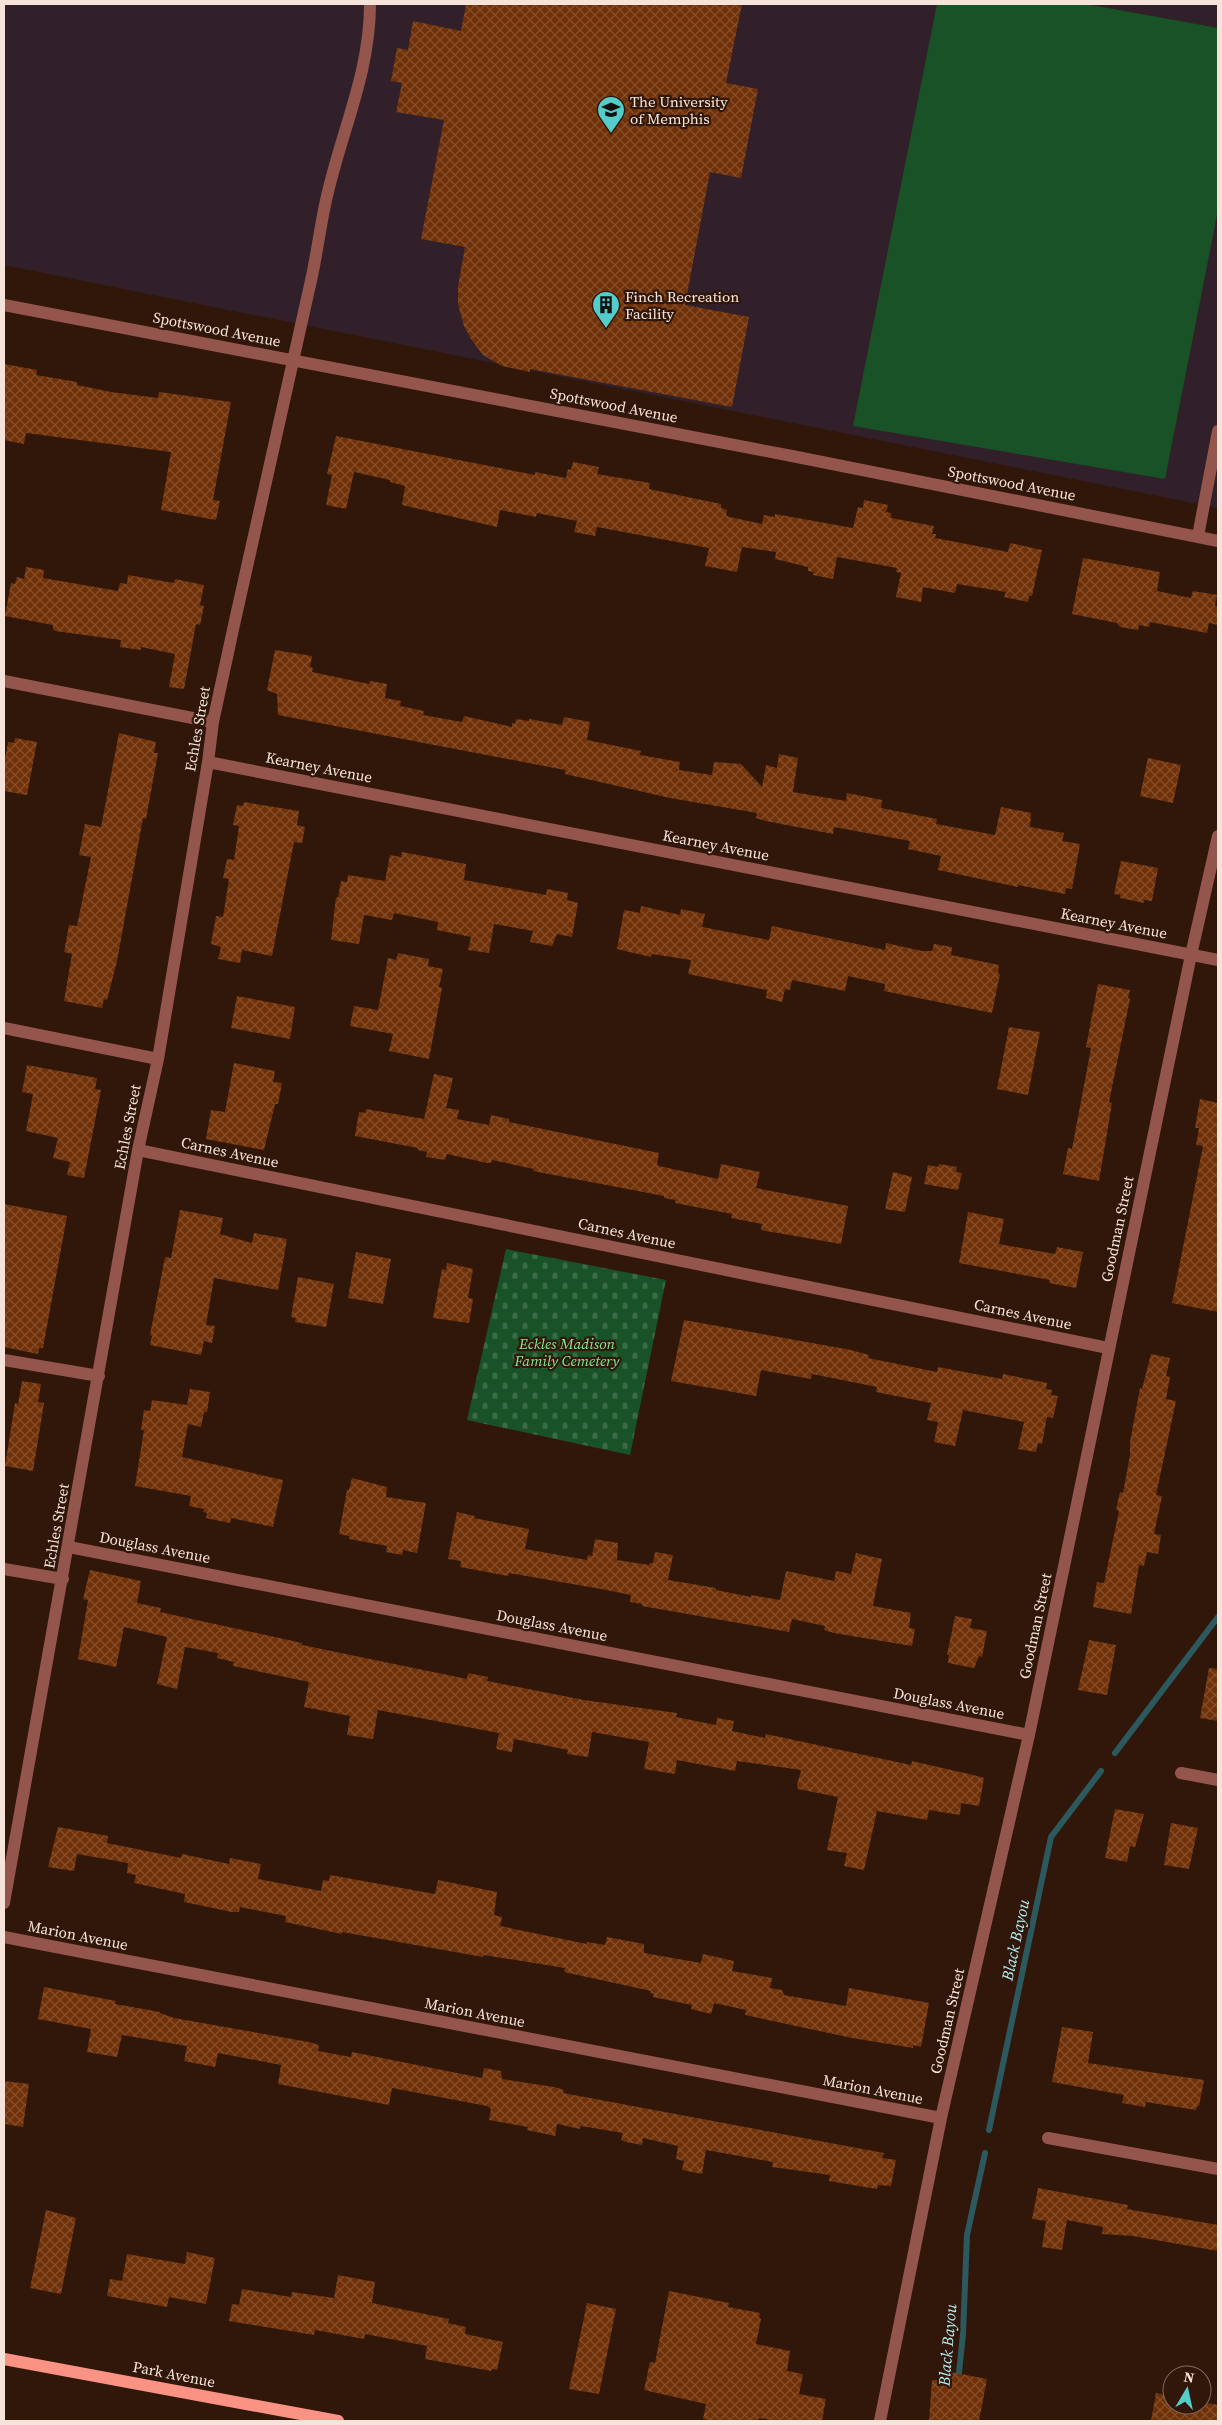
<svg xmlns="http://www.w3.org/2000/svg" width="1222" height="2425" viewBox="0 0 1222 2425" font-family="'Source Serif 4',serif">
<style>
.education{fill:#312029}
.cemetery{fill:url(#cemetery-stones)}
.pitch{fill:#185226}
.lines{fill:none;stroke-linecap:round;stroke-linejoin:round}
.stream{stroke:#2b595e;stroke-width:6}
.building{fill:url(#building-cross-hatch)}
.minor{stroke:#93554c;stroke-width:12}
.major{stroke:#fa9383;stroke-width:12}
.labels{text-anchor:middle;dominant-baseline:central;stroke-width:4.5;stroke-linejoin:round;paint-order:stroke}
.poi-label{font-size:15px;fill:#f6e4db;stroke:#31170a;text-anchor:start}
.street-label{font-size:15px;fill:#f6e4db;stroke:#31170a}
.park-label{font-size:15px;font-style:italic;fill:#81eb93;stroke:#31170a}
.water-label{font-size:16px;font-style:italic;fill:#b1eef6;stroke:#31170a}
</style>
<defs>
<pattern id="cemetery-stones" width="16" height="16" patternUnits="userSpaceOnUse" patternTransform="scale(1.25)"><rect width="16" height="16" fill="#185226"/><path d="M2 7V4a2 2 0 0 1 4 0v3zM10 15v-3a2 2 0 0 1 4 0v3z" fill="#3a6b45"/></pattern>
<pattern id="building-cross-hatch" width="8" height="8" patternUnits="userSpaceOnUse" patternTransform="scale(1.25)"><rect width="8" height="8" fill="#703108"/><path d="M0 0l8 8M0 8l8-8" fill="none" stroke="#854f2b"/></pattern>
</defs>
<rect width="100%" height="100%" fill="#31170a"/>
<path class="education" d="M4 4H1218V508L4 265Z"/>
<path class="cemetery" d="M506 1249 666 1280 630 1455 467 1420Z"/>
<path class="pitch" d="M937 4H1086L1218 28V210L1165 479 853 426Z"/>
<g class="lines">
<path class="stream" d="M1115 1753 1218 1617
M989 2130 1051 1837 1101 1771
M958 2382 963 2334 967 2235 985 2153"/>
</g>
<path class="building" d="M466 4H742L726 83 758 89 741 178 710 172 685 305 749 317 732 407 530 369V372L502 366 483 355 471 339 464 326 458 304V287L465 247 421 239 444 120 396 112 402 83 391 81 397 48 408 50 413 21 461 31Z
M4 364 37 370 36 375 77 382V385L111 392 158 398 159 392 231 402 213 500 220 501 216 520 161 510 171 452 26 433 24 444 4 440Z
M336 436 535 475V472L566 478 568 469 571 470 573 462 599 467 597 474 650 483 649 489 721 504V508L727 510 726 515 730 517 762 524 764 515 775 517V514L853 528 858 507 863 508 864 500 888 505 886 512 891 513V518L934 526 932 534H936L935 538 1008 552 1010 543 1042 550 1032 596H1029L1028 602 1004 597 1006 592 957 584 955 593 923 587 921 602 896 597 901 573 896 572 897 568 837 557 833 579 813 575 814 572 808 571V567L775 559 776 552 742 547 737 572 705 566 709 548 597 527 595 536 574 532 577 521 537 513 536 517 500 510 497 527 402 505 405 486 390 482V480L354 472 346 509 326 505 332 475 327 474Z
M1083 558 1160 572 1157 591 1191 598 1193 591 1217 595 1215 606 1218 607V625L1209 623 1207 633 1150 622 1149 627 1139 625 1138 630 1120 627 1117 623 1072 614Z
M26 567 44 570 43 578 118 591 120 583 127 584 128 575 174 583 175 579 204 585 200 605 204 606 200 625 196 624 184 689 169 687 175 654 141 647V650L120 647 121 640 55 631 53 629V625L5 616 11 583 15 584 17 577 24 579Z
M275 650 312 656 310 667 313 668 312 672 369 684 370 681 387 684 385 698 401 701 400 706 424 711 423 715 462 722 464 716 512 727V723L515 724 516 719 529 721V719L562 725 564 717 590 722 587 740 641 751 640 755 680 762 679 770 712 775 714 762 741 764 762 787 766 765 777 768 779 754 798 758 793 792 846 801 847 793 882 800 881 808 937 819 936 824 995 835 1001 807 1031 813 1030 827 1064 833 1062 841 1080 844 1072 889 1066 888 1065 894 1018 885V887L938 870 941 856 908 849 910 841 834 827 833 834 766 821 756 818 757 813 670 798 565 774V770L278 715 277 694 267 690Z
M119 733 156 742 154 753H158L146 819 143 818 117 961 107 1000 104 999 102 1008 64 1001 72 954 64 952 69 925 77 926 91 857 79 855 85 824 101 827Z
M15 738 37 742 27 795 4 791V765L8 742 14 743Z
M1148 758 1181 765 1173 803 1140 796Z
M244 802 299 811 297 825 305 827 302 843 294 842 272 956 242 950 240 963 218 959 221 947 211 944 216 916 223 917 229 879 223 878 227 859 234 860 239 826 233 825 237 805 243 806Z
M402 852 466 864 464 880 546 895 547 889 568 893 567 900 578 903 572 937 557 934 552 946 530 942 533 931 494 924 489 953 468 950 471 937 437 930 438 922 394 913 392 920 364 915 359 944 331 940 336 897 338 898 341 881 347 882 348 875 385 881 390 855 401 857Z
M1121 861 1158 868 1152 901 1144 900V903L1120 898V895L1114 894Z
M641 906 680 915 681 909 705 914 702 927 769 940 772 926 885 950 886 943 922 951H932L934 944 952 947 951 955 999 965 998 973 1000 974 992 1013 884 991 885 984 848 976 845 991 792 980 790 990 785 989 782 1002 766 998 767 990 688 974 691 960 652 954 651 957 617 949 624 910 640 913Z
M398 953 429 959 428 966 443 969 439 987 442 988 429 1059 389 1051 393 1034 350 1026 354 1006 378 1010 388 958 396 960Z
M1098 984 1130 990 1128 998 1130 999 1109 1102 1112 1103 1099 1181 1063 1174 1068 1148 1072 1149 1091 1048 1086 1047Z
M237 996 295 1007 290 1039 231 1028Z
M1009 1027 1040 1032 1028 1095 997 1089Z
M234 1063 275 1071 273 1082 282 1083 278 1104H275L264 1150 206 1139 211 1110 225 1112Z
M27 1065 97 1078 95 1089 101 1090 84 1178 67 1175 70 1162 53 1158 58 1138 26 1131 33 1094 22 1092Z
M434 1074 453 1078 446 1108 459 1110 457 1119 489 1125 491 1115 509 1119V1122L659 1153 657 1164 659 1166 718 1179 721 1164 760 1172 756 1188 848 1206 841 1244 761 1230 762 1224 731 1218 732 1214 675 1203V1200L664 1198V1196L533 1171 534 1169 492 1160 491 1163H487L447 1154 445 1160 426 1157 427 1152 418 1150V1148L355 1136 359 1112 365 1113 366 1109 424 1119Z
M1200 1099 1218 1103V1312L1172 1303 1203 1146 1196 1145 1199 1128H1195Z
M939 1164 957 1167 956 1172 962 1173 958 1190 924 1184 928 1165 938 1167Z
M893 1172 912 1177 905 1212 885 1209Z
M4 1204 67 1216 43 1348H39L38 1354 4 1347Z
M180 1210 223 1218 220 1234 252 1243 254 1233 287 1239 278 1290 214 1278 206 1325 215 1326 212 1343 204 1341 201 1355 150 1345 152 1336 150 1335 165 1257 171 1258Z
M968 1212 1004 1219 999 1244 1055 1254 1057 1247 1083 1252 1076 1288 1049 1283 1050 1280 959 1263Z
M356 1252 391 1259 383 1304 348 1298Z
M447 1263 473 1269 468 1298 473 1299 469 1323 433 1318 442 1269 446 1270Z
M298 1277 334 1284 326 1327 295 1322 296 1318 291 1317Z
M684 1320 851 1350 869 1355 868 1358 937 1372 938 1367 1002 1379 1003 1374 1047 1383 1046 1389 1052 1390 1051 1395 1058 1396 1053 1418 1047 1417 1042 1444 1038 1443 1036 1452 1018 1449 1024 1422 963 1410 955 1446 934 1442 938 1422 927 1420 931 1403 876 1392 877 1387 812 1374 811 1379 761 1370 756 1396 671 1381Z
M1151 1354 1170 1358 1166 1376 1170 1377 1166 1399 1176 1401 1156 1495 1162 1496 1154 1534 1161 1535 1158 1554 1147 1552 1144 1566 1139 1565 1131 1614 1093 1607 1097 1582 1104 1583 1119 1511 1116 1510 1120 1492 1123 1493 1130 1455V1442L1140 1388 1142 1389Z
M22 1381 41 1384 38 1402 44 1403 33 1471 5 1466 15 1403 18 1404Z
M190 1389 210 1392 207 1412H204L201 1427 188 1424 182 1457 283 1480 273 1527 231 1518 230 1523 206 1518 207 1513 203 1512 204 1509 189 1506 191 1496 135 1486 144 1430H141L144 1410 150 1411 152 1400 187 1405Z
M352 1478 387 1487 386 1497 426 1503 417 1553 403 1550 402 1555 386 1552 387 1546 349 1539V1536L339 1534 347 1490H349Z
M457 1512 475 1516 474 1518 529 1529 525 1549 587 1560 588 1555 592 1556 595 1539 618 1543 617 1560 649 1565 650 1563H653L655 1552 673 1555 668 1580 716 1588V1590L751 1597V1595L780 1600 786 1571 834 1581 836 1571 851 1574 856 1553 882 1559 873 1606 911 1613 909 1628 915 1629 912 1646 834 1633 824 1630 825 1626 792 1619 789 1632 642 1606V1604L630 1602 631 1595 601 1589 509 1573 508 1576 460 1567 461 1561 448 1559Z
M90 1570 141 1581 137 1603 161 1608 160 1612 302 1643V1645L467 1679 468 1673 488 1677 487 1681 584 1700 677 1713 676 1717 716 1725 717 1718 734 1721 732 1731 765 1738 766 1734 911 1765 912 1761 973 1775 984 1778 979 1806 961 1803 960 1815 929 1810 927 1820 877 1811 864 1870 844 1866 847 1853 827 1850 838 1797 798 1789 797 1785 801 1770 737 1761 735 1771 677 1760 675 1774 644 1769 649 1742 592 1732 588 1757 567 1754 568 1750 514 1739 512 1752 496 1749 499 1733 378 1710 373 1739 347 1735 350 1716 304 1707 309 1682 233 1666 234 1662 217 1658 218 1653 185 1647 177 1689 157 1684 167 1637 124 1627 116 1667 78 1659 88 1600 83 1599Z
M955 1616 972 1619 970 1628 987 1631 982 1657 979 1656 974 1668 948 1663 949 1655H947Z
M1089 1640 1116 1645 1107 1695 1078 1690Z
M1209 1668 1218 1669V1721L1200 1718Z
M1115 1809 1144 1814 1135 1847 1130 1846 1127 1862 1105 1858Z
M1171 1823 1198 1828 1189 1869 1164 1865Z
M58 1827 108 1836 107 1843 181 1858 182 1854 229 1864 230 1858 261 1864 258 1879 321 1891 323 1880 329 1881 330 1875 435 1894 438 1880 497 1892 494 1915 502 1917 500 1926 587 1944V1942L605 1945 607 1937 644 1944V1953L701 1963 703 1954 734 1961 732 1971 772 1978 770 1988 782 1990 784 1995 846 2006 849 1988 929 2003 921 2047 913 2045V2048L852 2038 745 2015 746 2010 714 2003 711 2014 691 2009 692 2005 653 1997 654 1994 650 1993 651 1991 564 1972 565 1968 484 1955 483 1957 342 1932V1934L285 1922 286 1916 240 1907 239 1912H232L184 1902 185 1894 134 1883 136 1875 127 1873 128 1863 77 1854 74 1871 48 1867Z
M44 1987 116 2001 115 2004 160 2012V2013L174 2018 309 2042 319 2045 318 2051 351 2057 352 2052 482 2078 484 2068 501 2071 502 2079 554 2087 564 2090 563 2093 884 2153 882 2158 896 2160 891 2186 878 2185 877 2189 829 2181 830 2175 772 2167 773 2162 706 2150 702 2174 682 2170 684 2161 676 2159 678 2146 643 2138 642 2145 626 2142 621 2140 623 2133 581 2126 580 2129 557 2124 555 2136 527 2130 528 2127 489 2120 491 2109 487 2106 392 2088 389 2105 278 2084 281 2065 218 2053 215 2067 184 2061 187 2046 122 2035 117 2057 87 2052 91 2029 38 2019Z
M1062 2027 1093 2032 1088 2063 1204 2080 1199 2106H1197L1196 2110 1146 2102 1145 2107 1122 2103 1124 2095 1052 2082Z
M4 2081 29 2084 23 2127 4 2124Z
M1038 2188 1128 2205 1127 2209 1218 2225V2251L1133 2236 1102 2234 1103 2227 1067 2220 1062 2250 1042 2247 1046 2221 1032 2219Z
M46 2210 76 2218 61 2294 30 2288Z
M187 2252 215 2258 206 2304 169 2297 167 2307 107 2296 110 2279 122 2281 127 2254 185 2264Z
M338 2275 375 2282 372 2303 449 2319 448 2323 466 2327 465 2334 503 2342 497 2370 492 2369 491 2371 425 2359 427 2346 365 2334 364 2339 315 2330 314 2335 229 2321 232 2304 239 2305 242 2289 291 2297 292 2292 334 2298Z
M669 2291 729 2303 728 2307 760 2313 759 2318 761 2319 756 2344 790 2351 787 2371 803 2374 799 2394 826 2399 822 2421H776L759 2418 758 2421H714L703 2419 706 2404 644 2390 650 2362 655 2363Z
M587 2303 616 2309 599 2394 569 2389Z
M940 2370 987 2379 979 2421H929L932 2380H939Z
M1156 2393 1172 2396V2405H1202V2402L1218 2405V2421H1151Z"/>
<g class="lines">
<path class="minor" d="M4 305 792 456 1218 541
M1198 536 1218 431
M4 681 213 722
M208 762 1218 960
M4 1028 158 1059
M138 1150 1108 1348
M4 1360 99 1376
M69 1547 1029 1735
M4 1569 63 1579
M1181 1773 1218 1780
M4 1903 138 1150 158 1059 208 762 213 722C245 573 278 424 312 276 317 252 320 229 325 205 339 136 370 76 370 4
M4 1937 941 2118
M1048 2138 1218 2169
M880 2421 941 2118 1029 1735 1191 955 1218 836"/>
<path class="major" d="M4 2359 338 2421"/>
</g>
<defs>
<symbol id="university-pin" viewBox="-11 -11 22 30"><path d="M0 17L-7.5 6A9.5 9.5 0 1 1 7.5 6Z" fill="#53cdca" stroke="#31170a"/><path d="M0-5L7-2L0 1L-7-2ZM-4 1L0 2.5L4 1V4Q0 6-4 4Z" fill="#111"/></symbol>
<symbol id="building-pin" viewBox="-11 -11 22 30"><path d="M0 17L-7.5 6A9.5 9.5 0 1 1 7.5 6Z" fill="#53cdca" stroke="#31170a"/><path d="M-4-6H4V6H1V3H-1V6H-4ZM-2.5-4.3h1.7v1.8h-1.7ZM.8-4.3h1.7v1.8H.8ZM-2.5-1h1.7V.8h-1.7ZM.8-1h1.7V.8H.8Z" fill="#111"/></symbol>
</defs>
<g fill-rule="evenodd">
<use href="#university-pin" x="595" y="94" width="32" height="43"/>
<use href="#building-pin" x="590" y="289" width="32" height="43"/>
</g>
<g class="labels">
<g class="poi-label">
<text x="630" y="101">The University<tspan x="630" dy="17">of Memphis</tspan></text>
<text x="625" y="296">Finch Recreation<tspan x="625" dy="17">Facility</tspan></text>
</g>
<g class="street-label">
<text transform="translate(217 329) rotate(11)">Spottswood Avenue</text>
<text transform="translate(614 405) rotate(11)">Spottswood Avenue</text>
<text transform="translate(1012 483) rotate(11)">Spottswood Avenue</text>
<text transform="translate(197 729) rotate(-80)">Echles Street</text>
<text transform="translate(319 767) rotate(11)">Kearney Avenue</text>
<text transform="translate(716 845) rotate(11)">Kearney Avenue</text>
<text transform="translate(1114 923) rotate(11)">Kearney Avenue</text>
<text transform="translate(127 1127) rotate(-79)">Echles Street</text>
<text transform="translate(230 1152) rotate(12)">Carnes Avenue</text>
<text transform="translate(1117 1229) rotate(-78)">Goodman Street</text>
<text transform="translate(627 1233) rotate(12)">Carnes Avenue</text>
<text transform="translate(1023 1314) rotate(12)">Carnes Avenue</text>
<text transform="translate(56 1526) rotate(-80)">Echles Street</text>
<text transform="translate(155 1547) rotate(11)">Douglass Avenue</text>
<text transform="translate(552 1625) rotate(11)">Douglass Avenue</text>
<text transform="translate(1035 1626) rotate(-78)">Goodman Street</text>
<text transform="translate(949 1703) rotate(11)">Douglass Avenue</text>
<text transform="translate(78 1935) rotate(11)">Marion Avenue</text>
<text transform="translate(475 2012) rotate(11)">Marion Avenue</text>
<text transform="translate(947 2021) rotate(-77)">Goodman Street</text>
<text transform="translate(873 2089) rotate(11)">Marion Avenue</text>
<text transform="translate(174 2374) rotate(11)">Park Avenue</text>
</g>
<g class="park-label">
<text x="567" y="1343">Eckles Madison<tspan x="567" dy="17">Family Cemetery</tspan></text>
</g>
<g class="water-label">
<text transform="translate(1015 1940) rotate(-78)">Black Bayou</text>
<text transform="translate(947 2345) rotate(-85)">Black Bayou</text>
</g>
</g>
<rect width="1222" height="2425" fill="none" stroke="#f6e4db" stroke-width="10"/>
<g transform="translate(1187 2390) rotate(9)"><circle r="24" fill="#31170a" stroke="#80695e"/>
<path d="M0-4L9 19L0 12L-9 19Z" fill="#53cdca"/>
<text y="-8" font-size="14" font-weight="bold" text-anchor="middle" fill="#f6e4db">N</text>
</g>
</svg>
